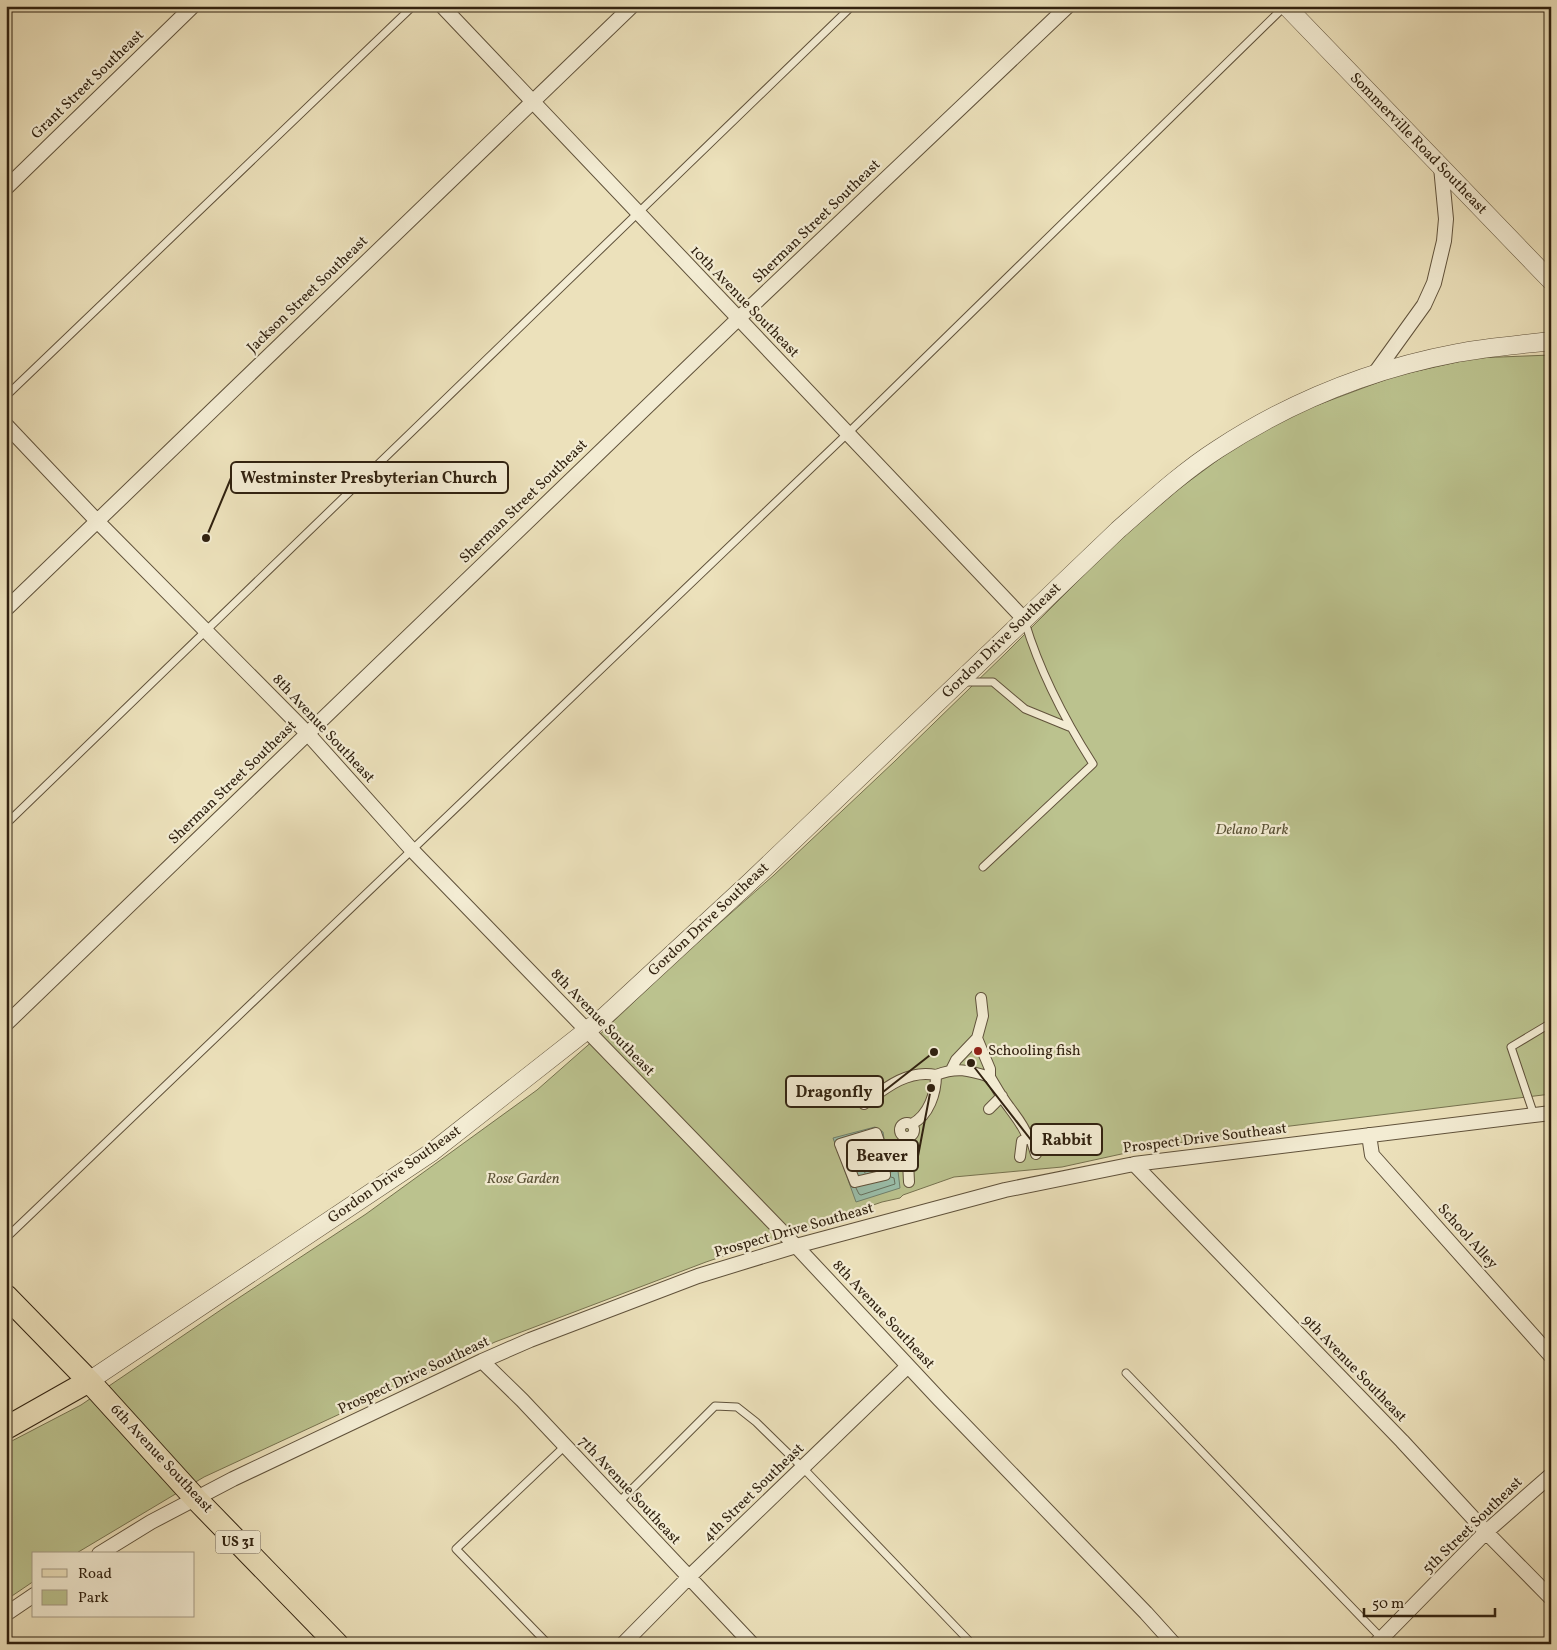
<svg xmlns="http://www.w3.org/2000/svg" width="1557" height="1650" viewBox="0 0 1557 1650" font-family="Vollkorn,serif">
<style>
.green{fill:#bbc28e;stroke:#76724f}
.water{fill:#9abeaa;stroke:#70806c}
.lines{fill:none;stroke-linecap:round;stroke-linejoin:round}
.shore{stroke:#66705d;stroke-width:1}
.service-casing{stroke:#60523b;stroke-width:9}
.pedestrian-casing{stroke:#60523b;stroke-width:12}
.minor-casing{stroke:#60523b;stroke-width:16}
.tertiary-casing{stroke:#60523b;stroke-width:19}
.primary-casing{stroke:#312210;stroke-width:24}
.service{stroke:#f3ecd3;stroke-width:7}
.pedestrian{stroke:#f3ecd3;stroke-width:10}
.minor{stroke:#f3ecd3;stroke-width:14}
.tertiary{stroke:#f3ecd3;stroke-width:18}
.primary{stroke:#ece1bb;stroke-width:22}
.poi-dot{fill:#8f2418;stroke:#f3ecd3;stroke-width:2}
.labels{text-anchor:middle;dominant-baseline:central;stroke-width:4.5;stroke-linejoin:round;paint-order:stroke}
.shield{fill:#f3ecd3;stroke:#6b5f4a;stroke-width:1}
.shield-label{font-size:14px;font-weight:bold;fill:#312210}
.street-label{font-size:15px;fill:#312210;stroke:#f3ecd3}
.park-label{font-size:15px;font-style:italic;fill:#5a5236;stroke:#f3ecd3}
.poi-label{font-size:15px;fill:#312210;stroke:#f3ecd3;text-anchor:start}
.leader{fill:none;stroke:#312210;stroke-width:2}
.callout-dot{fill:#312210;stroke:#f3ecd3;stroke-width:2}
.callout{fill:#f3ecd3;stroke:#312210;stroke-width:2}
.callout-label{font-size:16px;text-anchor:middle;font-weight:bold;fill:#312210}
</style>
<rect width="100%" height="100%" fill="#ece1bb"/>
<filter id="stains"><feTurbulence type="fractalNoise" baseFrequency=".004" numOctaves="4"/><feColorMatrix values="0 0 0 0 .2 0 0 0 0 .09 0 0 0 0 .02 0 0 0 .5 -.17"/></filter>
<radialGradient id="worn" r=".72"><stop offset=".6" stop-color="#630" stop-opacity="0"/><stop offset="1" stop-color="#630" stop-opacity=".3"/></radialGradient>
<path class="green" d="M1551 355V1094L1274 1128 1158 1146 1062 1167 954 1177 903 1195 900 1198 882 1202 706 1262 495 1342 204 1477 75 1554H34V1581L6 1600V1444L81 1405 228 1305 366 1214 537 1090 595 1039 679 959 774 875 895 761 1008 651 1110 549 1176 491 1238 445 1299 412 1395 376 1475 358Z"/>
<path class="water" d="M875 1127 883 1132 889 1172 898 1171 900 1188 856 1202 833 1138Z"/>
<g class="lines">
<path class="shore" d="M865 1173 858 1153 859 1150 864 1149 867 1150 870 1172
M856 1188 859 1194 861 1195 895 1184 894 1178 891 1177"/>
<defs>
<path id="service" d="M6 396 413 6
M965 682H993L1025 709 1069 727
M6 824 852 6
M983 867 1093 764C1065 720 1040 672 1025 622
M1534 1115 1511 1047 1551 1023
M6 1238 847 434 1285 6
M1126 1373 1387 1644
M618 1503 715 1406 737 1407 756 1422 803 1468 972 1644
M548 1644 456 1549 565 1446"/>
<path id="pedestrian" d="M981 998 983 1016 977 1038 990 1069V1077
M951 1070 956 1060 977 1038
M864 1104C885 1088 908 1069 936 1075
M989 1109 1002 1096
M900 1130a7 7 0 1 1 14 0a7 7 0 1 1-14 0Z
M912 1124C929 1115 936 1093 936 1075 957 1067 968 1070 990 1077 996 1087 1002 1098 1009 1107 1017 1118 1024 1126 1028 1138L1022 1141 1020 1157
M1028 1138 1032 1141 1036 1154
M907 1141 909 1182
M883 1153 876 1133 840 1144 855 1182 885 1175 883 1153 908 1147"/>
<path id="minor" d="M442 6C637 209 829 416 1024 619
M6 188 193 6
M1375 373 1424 305 1434 283 1444 241 1446 219 1441 167
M6 425 97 521 308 734 412 850 796 1246 940 1400 1146 1613 1174 1644
M6 609 632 6
M6 1024 739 318 1068 6
M1369 1135 1372 1155 1551 1356
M1134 1164 1402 1441 1486 1532 1551 1598
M482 1361 522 1400 752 1644
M99 1554 151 1522 233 1479 482 1361 530 1340 698 1276 796 1246 1005 1190 1134 1164 1551 1113
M6 1614 34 1595
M623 1644 689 1577 908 1366
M1376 1644 1486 1532 1551 1475"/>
<path id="tertiary" d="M1286 6 1551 281
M89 1381 432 1152 605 1016 750 882 1118 530C1150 502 1182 472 1218 449 1290 402 1372 369 1457 353 1488 347 1519 345 1551 341"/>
<path id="primary" d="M6 1296 89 1381 196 1499 337 1644
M6 1428 89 1381"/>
</defs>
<use href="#service" class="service-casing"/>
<use href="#pedestrian" class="pedestrian-casing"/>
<use href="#minor" class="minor-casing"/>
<use href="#tertiary" class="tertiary-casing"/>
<use href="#primary" class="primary-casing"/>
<use href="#service" class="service"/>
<use href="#pedestrian" class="pedestrian"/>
<use href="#minor" class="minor"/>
<use href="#tertiary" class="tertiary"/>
<use href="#primary" class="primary"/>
</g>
<circle class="poi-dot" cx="978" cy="1051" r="5"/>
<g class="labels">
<rect class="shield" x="215.5" y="1530.5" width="45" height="23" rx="4"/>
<g class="shield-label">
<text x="238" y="1542">US 31</text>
</g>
<g class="street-label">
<text transform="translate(88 85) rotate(-44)">Grant Street Southeast</text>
<text transform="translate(1418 144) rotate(46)">Sommerville Road Southeast</text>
<text transform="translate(817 222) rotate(-44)">Sherman Street Southeast</text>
<text transform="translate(308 295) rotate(-44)">Jackson Street Southeast</text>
<text transform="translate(744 302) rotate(46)">10th Avenue Southeast</text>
<text transform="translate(524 502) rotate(-44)">Sherman Street Southeast</text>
<text transform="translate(1002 641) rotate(-44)">Gordon Drive Southeast</text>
<text transform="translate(323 729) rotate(47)">8th Avenue Southeast</text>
<text transform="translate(233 783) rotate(-44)">Sherman Street Southeast</text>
<text transform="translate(709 920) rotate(-43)">Gordon Drive Southeast</text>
<text transform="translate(602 1023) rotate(46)">8th Avenue Southeast</text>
<text transform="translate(1205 1139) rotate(-7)">Prospect Drive Southeast</text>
<text transform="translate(395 1175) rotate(-35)">Gordon Drive Southeast</text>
<text transform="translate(794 1231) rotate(-16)">Prospect Drive Southeast</text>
<text transform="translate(1467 1237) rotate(48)">School Alley</text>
<text transform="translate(883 1315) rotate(47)">8th Avenue Southeast</text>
<text transform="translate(1354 1369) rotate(46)">9th Avenue Southeast</text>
<text transform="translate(414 1376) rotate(-25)">Prospect Drive Southeast</text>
<text transform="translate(161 1459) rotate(47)">6th Avenue Southeast</text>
<text transform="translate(629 1491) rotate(47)">7th Avenue Southeast</text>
<text transform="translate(754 1493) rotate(-44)">4th Street Southeast</text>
<text transform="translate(1473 1526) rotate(-44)">5th Street Southeast</text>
</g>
<g class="park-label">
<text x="1252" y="830">Delano Park</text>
<text x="523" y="1179">Rose Garden</text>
</g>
<g class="poi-label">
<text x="988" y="1051">Schooling fish</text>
</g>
</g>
<path class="leader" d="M206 538L231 478M934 1052L883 1092M971 1063L1031 1140M931 1088L918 1156"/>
<g class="callout-dot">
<circle cx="206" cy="538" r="5"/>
<circle cx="934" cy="1052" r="5"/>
<circle cx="971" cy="1063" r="5"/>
<circle cx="931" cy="1088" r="5"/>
</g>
<g class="callout">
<rect x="231" y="462" width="277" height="31" rx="5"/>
<rect x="786" y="1076" width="97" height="31" rx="5"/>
<rect x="1031" y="1124" width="71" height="31" rx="5"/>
<rect x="847" y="1140" width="71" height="31" rx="5"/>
</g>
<g class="callout-label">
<text x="369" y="483">Westminster Presbyterian Church</text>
<text x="834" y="1097">Dragonfly</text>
<text x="1067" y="1145">Rabbit</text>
<text x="882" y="1161">Beaver</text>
</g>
<rect width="1557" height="1650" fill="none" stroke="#ece1bb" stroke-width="25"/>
<rect x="8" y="8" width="1542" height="1635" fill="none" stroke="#312210" stroke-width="2.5"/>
<rect x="12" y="12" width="1532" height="1625" fill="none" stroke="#312210"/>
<rect x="32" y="1552" width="162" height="65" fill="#f3ecd3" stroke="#a59b85"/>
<rect x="42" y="1569" width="25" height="8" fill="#ece1bb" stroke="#a59b85"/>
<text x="78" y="1578" font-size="15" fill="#312210">Road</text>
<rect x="42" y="1590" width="25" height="15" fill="#bbc28e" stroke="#a59b85"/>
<text x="78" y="1602" font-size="15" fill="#312210">Park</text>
<path d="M1364 1608v8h131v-8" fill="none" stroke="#312210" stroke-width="2.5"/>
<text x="1372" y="1608" font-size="15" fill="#312210" stroke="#f3ecd3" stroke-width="4" paint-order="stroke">50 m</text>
<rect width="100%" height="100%" filter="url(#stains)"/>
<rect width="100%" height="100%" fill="url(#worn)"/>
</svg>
